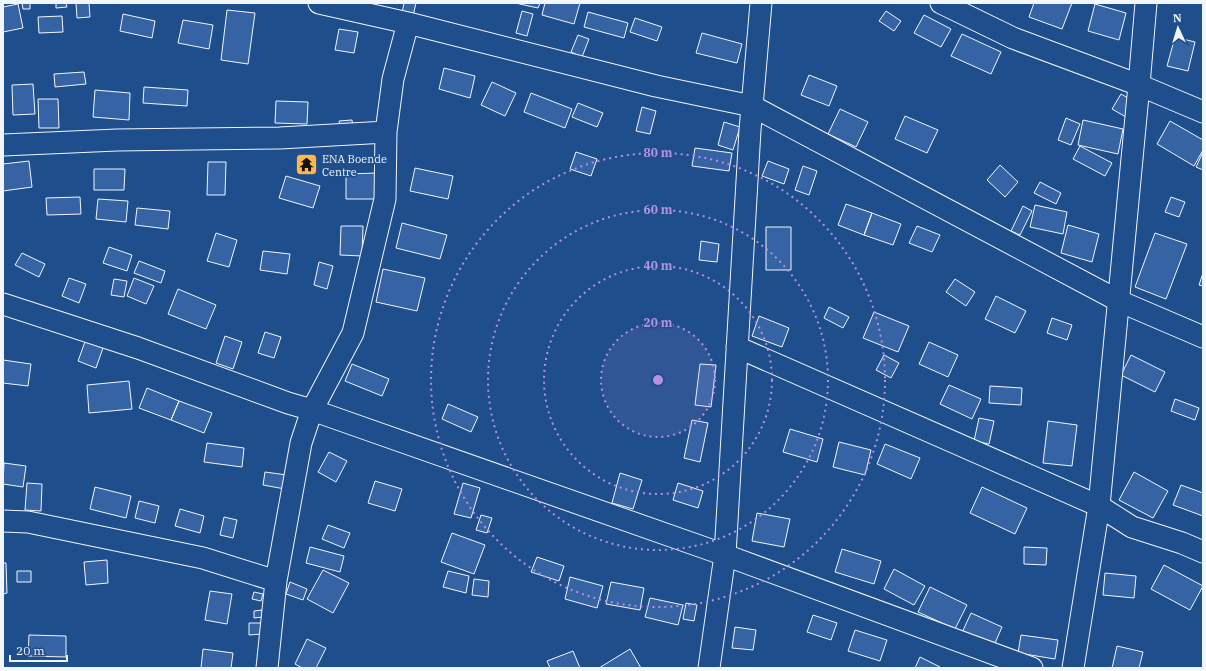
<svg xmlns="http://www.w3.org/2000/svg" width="1206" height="671" viewBox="0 0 1206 671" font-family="'IBM Plex Serif',serif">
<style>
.building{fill:#3563a3;stroke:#f2f6ff}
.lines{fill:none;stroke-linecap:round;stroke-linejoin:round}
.minor-casing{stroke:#f2f6ff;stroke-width:23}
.minor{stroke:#1f4e8c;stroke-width:21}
.ring{fill:none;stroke:#b691df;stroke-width:2;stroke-dasharray:2 4}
.labels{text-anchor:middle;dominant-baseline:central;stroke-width:3;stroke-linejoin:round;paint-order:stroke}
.poi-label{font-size:11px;fill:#f2f6ff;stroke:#1f4e8c;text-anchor:start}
.centre{fill:#b691df;stroke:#1f4e8c;stroke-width:2}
.ring-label{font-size:12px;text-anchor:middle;font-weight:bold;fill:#b691df;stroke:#1f4e8c;stroke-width:3;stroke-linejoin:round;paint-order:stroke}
</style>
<rect width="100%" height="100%" fill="#1f4e8c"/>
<path class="building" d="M22 3H30V9H23Z
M56 3H66L67 7 56 8Z
M76 3H89L90 17 77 18Z
M404 3H416L413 16 402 13Z
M515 3H540L538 8Z
M545 3H580L574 24 542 15Z
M1034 3H1072L1062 29 1029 17Z
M18 4 23 28 3 32V7Z
M1095 4 1126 13 1119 40 1088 31Z
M227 10 255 13 248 64 221 60Z
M522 11 533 14 527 36 516 33Z
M886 11 901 21 894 31 879 21Z
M588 12 628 23 624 38 584 27Z
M123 14 155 21 152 38 120 31Z
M924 15 951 29 941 47 914 33Z
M62 16 63 32 39 33 38 17Z
M635 18 662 27 657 41 630 32Z
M183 20 213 25 209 49 178 43Z
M339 29 358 32 354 53 335 50Z
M702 33 742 44 737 63 696 53Z
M962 34 1001 52 991 74 951 56Z
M578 35 589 39 582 57 571 52Z
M1175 37 1195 42 1188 71 1167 66Z
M444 68 475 76 470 98 439 89Z
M84 72 86 84 55 87 54 74Z
M809 75 837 86 829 106 801 95Z
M492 82 516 93 505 116 481 105Z
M33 84 35 114 13 115 12 85Z
M144 87 188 90 187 106 143 103Z
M95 90 130 93 129 120 93 117Z
M531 93 572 109 565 128 524 112Z
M1121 94 1135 102 1126 117 1112 109Z
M38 99H58L59 128H39Z
M276 101 308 102 307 124 275 123Z
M578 103 603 113 597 127 572 117Z
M642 107 656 111 650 134 636 131Z
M840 109 868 122 856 147 828 134Z
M905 116 938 130 927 153 895 139Z
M1066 118 1080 124 1071 145 1058 140Z
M352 120 353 128 341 129 339 121Z
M1083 120 1123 129 1118 154 1078 145Z
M1170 121 1203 140V150L1194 166 1157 144Z
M724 122 740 127 733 150 718 145Z
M1080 146 1112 163 1105 176 1073 159Z
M695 148 732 153 729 171 692 166Z
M576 152 597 159 591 176 570 169Z
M1203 152V170L1196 167Z
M29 161 32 187 3 191V164Z
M768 161 789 169 784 184 762 176Z
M208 162H226L225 195H207Z
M1000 165 1018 182 1005 197 987 180Z
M803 166 817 171 809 195 795 190Z
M415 168 453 176 448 199 410 191Z
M94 169H125L124 190H94Z
M377 173V199H346V174Z
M286 176 320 186 313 208 279 198Z
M1040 182 1061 193 1056 204 1034 193Z
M80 197 81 214 47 215 46 198Z
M1171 197 1185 202 1179 217 1165 212Z
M98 199 128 201 126 222 96 219Z
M846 204 872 213 864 235 838 225Z
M1035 205 1067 212 1063 234 1030 227Z
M1023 206 1032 211 1020 235 1011 231Z
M137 208 170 211 168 229 135 225Z
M872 213 901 224 893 245 864 235Z
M402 223 447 235 440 259 396 248Z
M1068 225 1099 234 1092 262 1061 253Z
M341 226H363L362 256 340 255Z
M917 226 940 235 932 252 909 243Z
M766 227H791V270H766Z
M216 233 237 240 229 267 207 261Z
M1155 233 1187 244 1166 299 1135 287Z
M701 241 719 244 717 262 699 260Z
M109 247 132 255 127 271 103 263Z
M263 251 290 254 287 274 260 270Z
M22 253 45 264 39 277 15 265Z
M139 261 165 271 161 283 134 273Z
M319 262 333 266 327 289 314 285Z
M383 269 425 278 417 311 376 302Z
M1203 273V286L1199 285Z
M69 278 86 284 79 303 62 296Z
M134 278 154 286 146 304 127 296Z
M114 279 127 281 124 297 111 295Z
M955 279 975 292 966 306 946 292Z
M178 289 216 305 206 329 168 314Z
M996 296 1026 311 1015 333 985 319Z
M829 307 849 317 843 328 824 318Z
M874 312 909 326 898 352 863 338Z
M759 316 789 328 782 347 752 336Z
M1052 318 1072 325 1067 340 1047 333Z
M265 332 281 337 274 358 258 353Z
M225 336 242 342 233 369 216 363Z
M86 339 104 345 96 368 78 361Z
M929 342 958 355 948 377 919 364Z
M884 355 899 363 891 378 876 370Z
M1131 355 1165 372 1155 392 1121 375Z
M3 360 31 364 28 386 3 383Z
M352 364 389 379 382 396 345 381Z
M700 364 716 365 711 407 695 405Z
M129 381 132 409 89 413 87 385Z
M949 385 981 399 972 419 940 404Z
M990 386 1022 388 1021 405 989 403Z
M147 388 179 401 171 420 139 408Z
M1175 399 1199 408 1195 420 1171 411Z
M179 401 212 413 204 433 171 420Z
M448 404 478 417 471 432 442 419Z
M979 418 994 421 989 444 974 441Z
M692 420 708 423 700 462 684 458Z
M1048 421 1077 425 1072 466 1043 463Z
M790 429 823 439 817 462 783 452Z
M839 442 871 450 865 475 833 467Z
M207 443 244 448 242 467 204 462Z
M885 444 920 458 911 479 877 464Z
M329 452 347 461 336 482 318 472Z
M4 463 26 466 23 487 3 484Z
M265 472 287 475 285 489 263 485Z
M1134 472 1168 491 1153 518 1119 500Z
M620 473 642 480 633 509 612 503Z
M375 481 402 489 395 511 368 503Z
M27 483 42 484 41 511 25 510Z
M463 483 480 488 471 518 454 514Z
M678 483 703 491 698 508 673 500Z
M1181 485 1203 493V516L1173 505Z
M95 487 131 496 126 518 90 509Z
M982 487 1027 508 1015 534 970 513Z
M139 501 159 506 155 523 135 518Z
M180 509 204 516 200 533 175 526Z
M757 513 790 519 784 547 752 541Z
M481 515 492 518 487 533 476 530Z
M224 517 237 520 233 538 220 535Z
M328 525 350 533 344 548 322 539Z
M452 533 485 545 474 574 441 562Z
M310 547 344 556 340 572 306 563Z
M1024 547 1047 548 1046 565 1024 564Z
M842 549 881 561 874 584 835 572Z
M537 557 564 566 559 581 531 572Z
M107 560 108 583 86 585 84 562Z
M3 563H6L7 593 3 594Z
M1164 565 1203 586 1190 610 1151 589Z
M894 569 925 586 914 605 884 589Z
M323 570 349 583 333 613 307 599Z
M17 571H31V582H17Z
M448 571 469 576 466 593 443 587Z
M1105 573 1136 576 1134 598 1103 595Z
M570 577 603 586 597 608 565 599Z
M474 579 489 581 488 597 472 595Z
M290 582 307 589 303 600 286 594Z
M611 582 644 588 640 610 606 604Z
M930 587 967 605 955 629 918 612Z
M210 591 232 594 227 624 205 620Z
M254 592 263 594 261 601 252 599Z
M650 598 683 605 678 625 645 617Z
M686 603 697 605 694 621 683 619Z
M262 610 263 617 254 618V611Z
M971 613 1002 627 992 650 960 637Z
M813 615 837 623 831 640 807 632Z
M249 623H261L262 634 249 635Z
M735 627 756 630 753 650 732 648Z
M855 630 887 640 880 661 848 651Z
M29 635 66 636V657L28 656Z
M1021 635 1058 640 1055 659 1018 653Z
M307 639 326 648 316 668H302L295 664Z
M1117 646 1143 652 1139 668H1112Z
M203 649 233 653 231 668H201Z
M630 649 641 668H599Z
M573 651 580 668H550L547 661Z
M920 657 940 667 939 668H915Z"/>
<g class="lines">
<defs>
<path id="minor" d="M319 3 408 23 656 86 752 106 1119 301 1203 337
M941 3 1013 38 1139 85 1203 112
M3 145 117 140 280 138 386 132 393 79 408 23
M3 304 138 348 288 403 312 410 725 555 1032 668
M737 347 1099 506 1132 527 1182 543 1203 552
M3 521 28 522 203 558 276 581
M267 668 276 581 301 443 312 410 353 333 385 199 386 132
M709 668 725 555 750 130 761 3
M1073 668 1099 506 1139 85 1146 3"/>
</defs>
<use href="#minor" class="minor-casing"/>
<use href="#minor" class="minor"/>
</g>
<circle cx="658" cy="380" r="57" fill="#b691df" fill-opacity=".12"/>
<g class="ring">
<circle cx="658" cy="380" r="57"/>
<circle cx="658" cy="380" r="114"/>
<circle cx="658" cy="380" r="170"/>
<circle cx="658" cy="380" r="227"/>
</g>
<defs>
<symbol id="temple-square" viewBox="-11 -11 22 22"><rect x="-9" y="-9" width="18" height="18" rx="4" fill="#ffb74d" stroke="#1f4e8c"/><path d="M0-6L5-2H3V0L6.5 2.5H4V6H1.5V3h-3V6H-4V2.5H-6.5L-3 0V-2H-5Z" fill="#111"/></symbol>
</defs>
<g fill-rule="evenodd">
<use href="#temple-square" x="294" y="152" width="25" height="25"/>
</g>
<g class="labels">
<g class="poi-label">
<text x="322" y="159">ENA Boende<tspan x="322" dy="13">Centre</tspan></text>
</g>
</g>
<circle cx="658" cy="380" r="6" class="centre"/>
<g class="ring-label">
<text x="658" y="157">80 m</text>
<text x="658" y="214">60 m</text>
<text x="658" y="270">40 m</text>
<text x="658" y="327">20 m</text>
</g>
<rect width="1206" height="671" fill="none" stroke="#f2f6ff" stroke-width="8"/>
<g transform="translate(1178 28) rotate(356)" stroke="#1f4e8c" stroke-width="3" paint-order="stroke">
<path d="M0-3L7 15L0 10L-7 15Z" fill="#f2f6ff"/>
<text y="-6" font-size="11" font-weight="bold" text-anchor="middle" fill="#f2f6ff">N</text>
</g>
<path d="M10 655v6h57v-6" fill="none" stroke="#f2f6ff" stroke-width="2"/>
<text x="16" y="655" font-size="12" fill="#f2f6ff" stroke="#1f4e8c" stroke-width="3" paint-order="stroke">20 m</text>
</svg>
